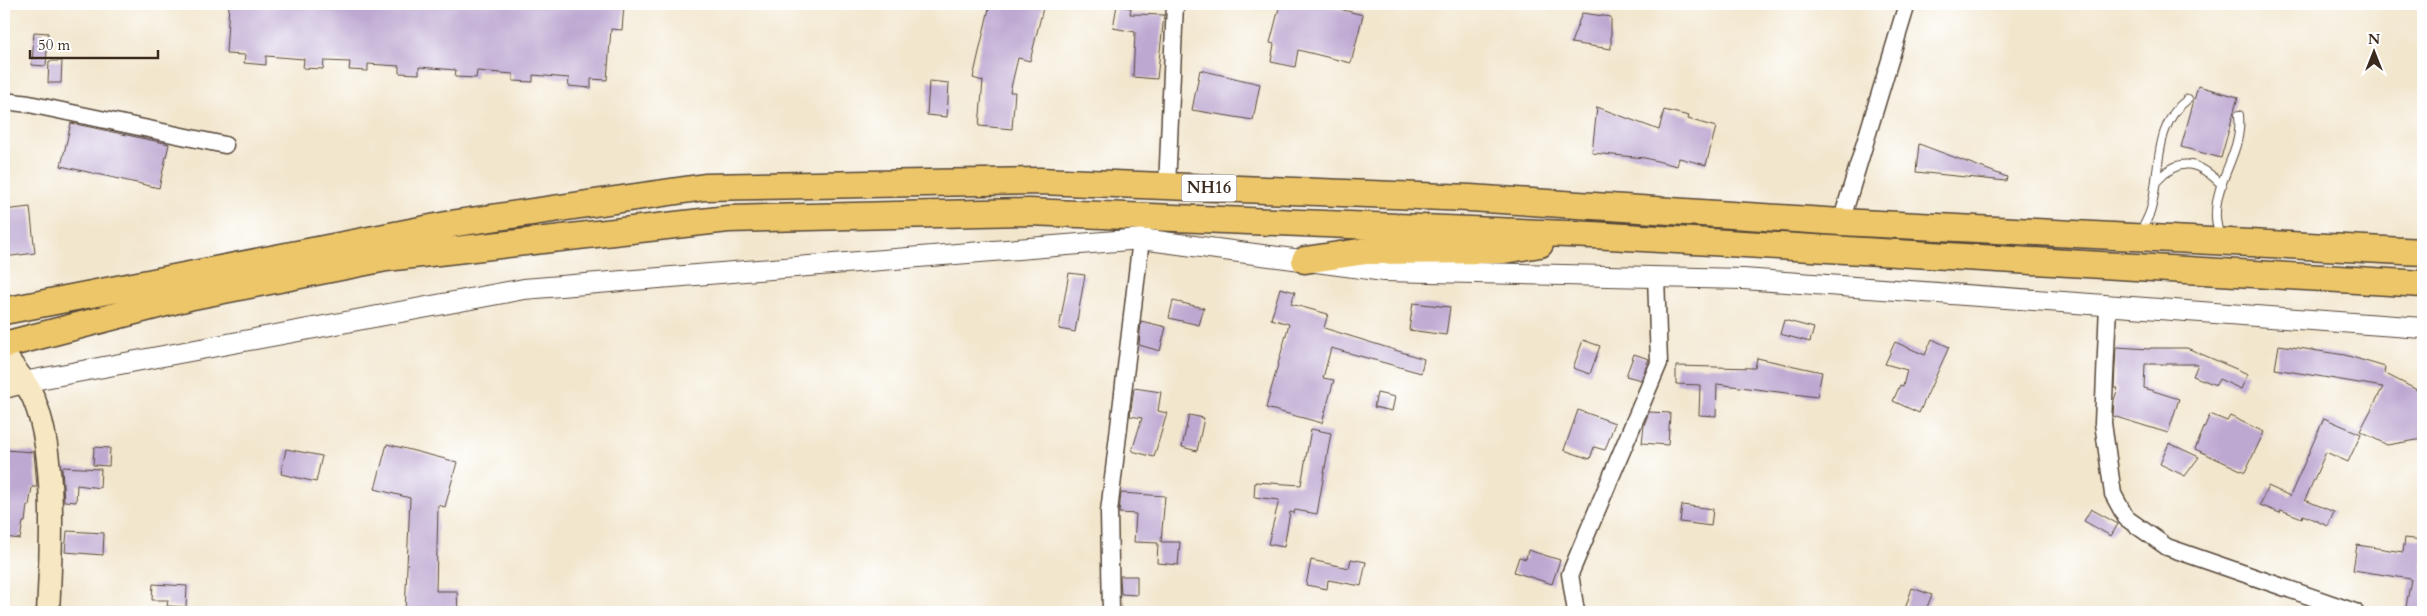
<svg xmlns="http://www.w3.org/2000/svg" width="2427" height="616" viewBox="0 0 2427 616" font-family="Cardo,serif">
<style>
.building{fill:#bda8d1}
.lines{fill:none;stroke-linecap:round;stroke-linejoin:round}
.service-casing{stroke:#564638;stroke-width:10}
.minor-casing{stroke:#564638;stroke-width:19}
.tertiary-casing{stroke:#564638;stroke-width:22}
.secondary-casing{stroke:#564638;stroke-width:25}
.trunk-casing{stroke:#564638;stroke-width:29}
.service{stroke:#fff;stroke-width:8}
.minor{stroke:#fff;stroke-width:16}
.tertiary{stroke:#fff;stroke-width:20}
.secondary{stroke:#f7e8c3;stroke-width:22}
.trunk{stroke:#ecc669;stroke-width:26}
.labels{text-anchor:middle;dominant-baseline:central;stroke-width:4;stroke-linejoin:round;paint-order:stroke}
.shield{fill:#fff;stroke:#766a62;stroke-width:1}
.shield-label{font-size:16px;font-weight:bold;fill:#3b2a1e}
</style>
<rect width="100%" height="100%" fill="#fff"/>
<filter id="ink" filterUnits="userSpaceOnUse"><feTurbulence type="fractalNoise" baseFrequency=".02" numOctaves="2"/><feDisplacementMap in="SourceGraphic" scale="10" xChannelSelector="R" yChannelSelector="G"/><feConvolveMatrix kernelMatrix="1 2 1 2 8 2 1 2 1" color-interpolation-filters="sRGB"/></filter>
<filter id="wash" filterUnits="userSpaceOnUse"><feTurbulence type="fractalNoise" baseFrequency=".0096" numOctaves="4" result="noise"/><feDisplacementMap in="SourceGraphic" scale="20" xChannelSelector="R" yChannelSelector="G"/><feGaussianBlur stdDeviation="1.12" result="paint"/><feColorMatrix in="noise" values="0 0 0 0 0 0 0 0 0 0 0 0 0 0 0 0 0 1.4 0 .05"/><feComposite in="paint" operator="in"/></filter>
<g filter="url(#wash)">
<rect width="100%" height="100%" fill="#f2e6cd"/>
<g id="blocks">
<path class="building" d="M229 4H612L624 5 622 30 611 29 607 80 591 79V88L568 86 569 78 533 75V82L513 81V74L477 71 476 78 455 77 456 70 419 67V74L399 73V66L368 64V71L349 70 350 62 324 61 323 69 303 68 304 59 266 56V65L244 63 245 55 226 54Z
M990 4H1044L1030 61 1018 58 1010 92H1015L1012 129 979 126 983 81 973 78Z
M1280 4H1320L1363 15 1351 63 1298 50 1295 67 1271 62 1274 44 1270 43Z
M1117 5 1131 8 1130 14 1164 15 1157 79 1133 77 1135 32 1113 28Z
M1582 13 1611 17V49L1571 43Z
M34 32 48 33 46 66 32 65Z
M49 61H62L61 83H48Z
M1200 70 1260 84 1253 120 1192 110Z
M929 81 949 83 947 117 927 115Z
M2198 86 2238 97 2221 158 2181 147Z
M1597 107 1659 130 1664 110 1689 116 1688 119 1716 127 1706 165 1679 158 1677 166 1645 158 1592 153Z
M71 123 169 144 159 188 61 166Z
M1919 144 2007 177 2006 181 1916 172Z
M30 207 35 253 4 257V210Z
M1069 273 1085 275 1075 332 1059 329Z
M1280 288 1295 292 1291 304 1328 314 1324 328 1424 359 1421 373 1331 348 1323 378 1334 380 1322 423 1266 408 1289 324 1271 319Z
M1173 301 1204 308 1199 325 1169 318Z
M1413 303 1450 307 1446 335 1409 330Z
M1784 320 1814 328 1810 342 1780 334Z
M1141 321 1166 327 1160 351 1139 345Z
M1932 339 1949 347 1919 413 1893 401 1900 385 1903 386 1907 370 1885 364 1895 342 1925 355Z
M1583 340 1600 346 1590 374 1573 368Z
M2279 345 2345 355 2385 367 2384 373 2423 393V439L2387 445 2360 431 2383 387 2275 369Z
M2116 347 2150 349V348H2187L2248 374 2241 389 2219 379 2216 385 2193 376 2198 364H2145L2144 388 2179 399 2168 433 2113 416 2114 400 2118 388H2114Z
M1634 354 1649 359 1641 380 1626 376Z
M1757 358 1822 372 1817 397 1717 384 1716 416 1699 415 1700 385 1676 384V366L1755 368Z
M1134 388 1161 392 1158 411 1167 413 1154 457 1132 451 1142 418 1130 416Z
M1377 393 1395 397 1392 411 1374 407Z
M1578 410 1615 423 1605 450 1594 447 1590 459 1564 450Z
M1649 412 1670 413 1668 445 1642 443 1644 425Z
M2210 414 2227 421 2230 416 2264 432 2245 472 2195 449Z
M1189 415 1204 418 1197 451 1182 447Z
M2324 418 2361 434 2348 462 2326 452 2305 500 2334 512 2328 526 2303 515 2302 518 2281 510 2280 513 2260 505 2268 486 2290 496Z
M1311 429 1331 433 1317 514 1295 510 1294 513 1290 512 1284 547 1268 544 1279 500 1254 497 1255 482 1301 485Z
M2169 443 2199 457 2185 476 2160 464Z
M387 444 457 462 445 507 438 505 436 591H457L458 612H405L410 498 375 489Z
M94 447 110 448 109 466 93 465Z
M286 449 322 456 316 482 281 474Z
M4 450 34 452 37 487H32L29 506 27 505 25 522H23L20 539 4 537Z
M62 467 101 469 100 488 77 485 76 502 64 501Z
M1121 493 1165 496 1161 542H1180L1178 565 1157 563 1158 543 1134 542 1136 514 1119 513Z
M1682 505 1713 509 1711 526 1680 522Z
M2091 509 2118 524 2111 536 2084 521Z
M67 531 104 533 103 555 65 552Z
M2405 538 2423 540V612H2405L2411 579 2353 570 2357 545 2403 552Z
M1528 550 1560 560 1552 584 1514 572 1519 557 1526 559Z
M1351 559 1366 562 1361 586 1328 580 1327 589 1306 585 1311 560 1349 568Z
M1120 576H1137V595L1121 594Z
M153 584 187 586 186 607 167 606 168 600H152Z
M1912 588 1932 595 1925 612H1904Z"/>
</g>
</g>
<g filter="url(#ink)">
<use href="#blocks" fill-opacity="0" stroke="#564638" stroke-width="1"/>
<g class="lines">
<defs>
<path id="service" d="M2157 181C2180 155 2199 162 2222 185
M2140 233C2144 225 2149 217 2151 209 2161 171 2153 124 2188 99
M2220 238C2218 230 2215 220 2216 212 2217 177 2243 151 2239 115"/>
<path id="minor" d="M4 101 29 104 225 145
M1167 187 1175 4
M1841 222 1907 4
M2108 305 2103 423 2113 494 2126 518 2167 547 2355 612
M1111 612 1109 512 1141 239
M1576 612 1570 574 1659 363 1656 276"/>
<path id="tertiary" d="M23 382 524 289 1141 239 1384 271 1743 279 2423 328"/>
<path id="secondary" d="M4 354C14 369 29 385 35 402 57 458 51 552 48 612
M4 387 23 382"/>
<path id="trunk" d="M1305 260 1366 251 1504 250 1540 244
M4 311 457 223 705 187 1039 181 1470 198 1841 222 2423 252
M4 345 193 296 386 258 728 219 1029 212 1592 235 2423 284"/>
</defs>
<use href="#service" class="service-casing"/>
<use href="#minor" class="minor-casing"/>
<use href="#tertiary" class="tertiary-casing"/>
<use href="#secondary" class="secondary-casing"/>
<use href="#trunk" class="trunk-casing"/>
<use href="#service" class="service"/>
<use href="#minor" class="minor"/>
<use href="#tertiary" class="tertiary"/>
<use href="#secondary" class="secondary"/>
<use href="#trunk" class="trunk"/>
</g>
</g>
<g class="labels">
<rect class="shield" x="1181.5" y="174.5" width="55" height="27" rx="4"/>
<g class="shield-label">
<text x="1209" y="188">NH16</text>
</g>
</g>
<rect width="2427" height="616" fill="none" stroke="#fff" stroke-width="20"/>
<g transform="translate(2374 52)" stroke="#ffffff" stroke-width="4" paint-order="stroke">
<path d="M0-4L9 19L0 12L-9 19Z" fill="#3b2a1e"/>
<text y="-8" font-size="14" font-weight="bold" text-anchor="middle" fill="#3b2a1e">N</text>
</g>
<path d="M30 50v8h128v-8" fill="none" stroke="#3b2a1e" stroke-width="2.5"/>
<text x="38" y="50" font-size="15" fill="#3b2a1e" stroke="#ffffff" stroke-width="4" paint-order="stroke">50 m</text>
</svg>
